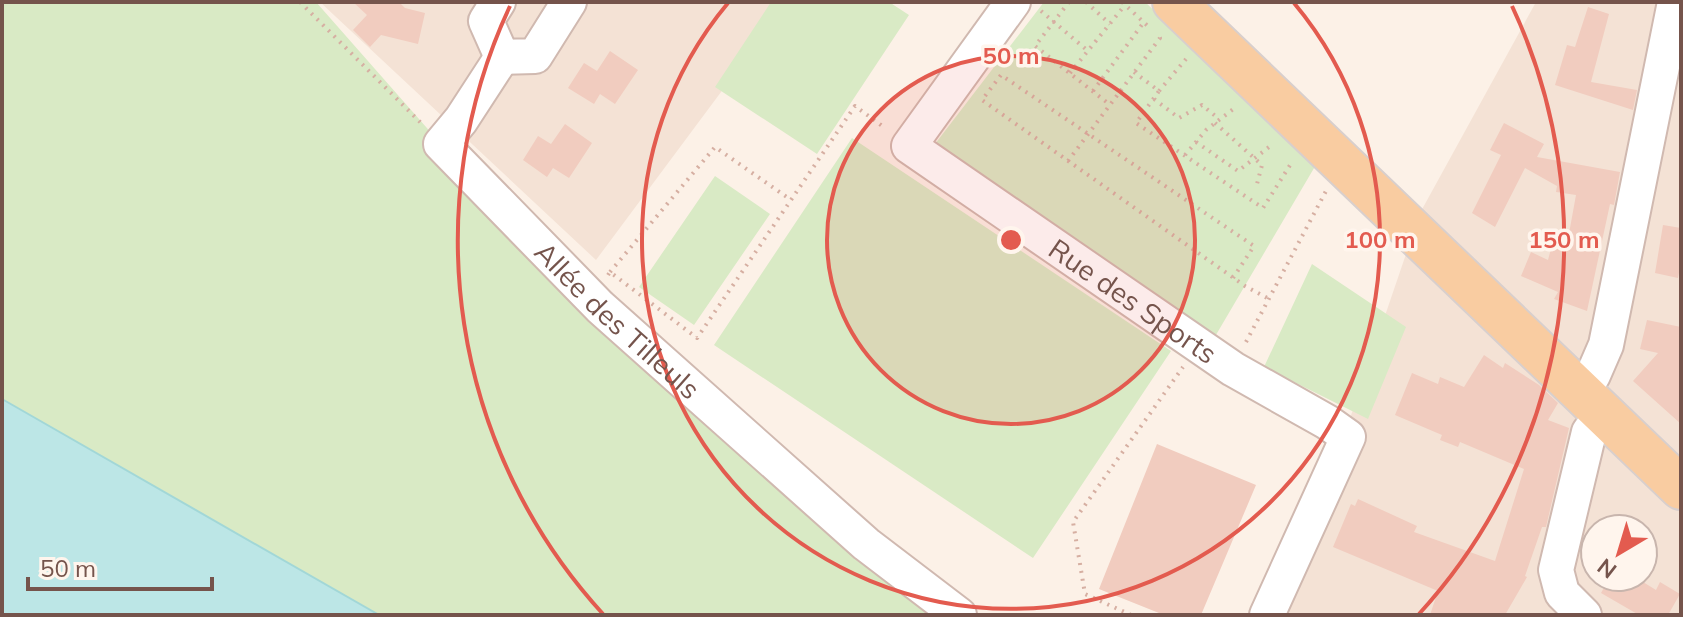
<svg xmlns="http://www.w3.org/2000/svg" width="1683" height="617" viewBox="0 0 1683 617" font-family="Mulish,sans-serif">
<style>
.residential{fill:#f4e2d5;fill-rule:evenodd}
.green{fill:#d9eac5}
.water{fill:#bce6e6;stroke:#a2d7d7;stroke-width:2}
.building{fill:#f1ccbf}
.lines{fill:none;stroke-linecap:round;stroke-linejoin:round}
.minor-casing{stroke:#d0b9b0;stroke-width:38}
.major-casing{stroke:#d8cfcd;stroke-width:46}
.path{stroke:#d6afa2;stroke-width:4;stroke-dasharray:2 6;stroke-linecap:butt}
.minor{stroke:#fff;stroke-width:34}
.major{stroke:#f9cca1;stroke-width:42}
.ring{fill:none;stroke:#e35b4f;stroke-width:4}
.labels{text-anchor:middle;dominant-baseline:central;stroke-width:7;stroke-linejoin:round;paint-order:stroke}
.street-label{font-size:28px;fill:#75544c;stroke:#fff5ed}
.centre{fill:#e35b4f;stroke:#fff5ed;stroke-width:4}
.ring-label{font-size:24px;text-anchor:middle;font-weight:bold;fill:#e35b4f;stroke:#fff5ed;stroke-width:7;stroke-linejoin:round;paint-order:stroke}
</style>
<rect width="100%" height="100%" fill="#fcf1e7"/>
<path class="residential" d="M320 2H788L596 260Z
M1536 2H1681V615H1283L1420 213ZM1595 529H1643V577H1595Z"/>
<path class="green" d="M2 2H316L441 144 959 615H379L2 399Z
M771 2H889L909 15 817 154 715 87Z
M1044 2H1145L1317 163 1213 340 935 144Z
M852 138 1171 351 1033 558 714 345Z
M715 176 770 214 694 325 639 287Z
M1312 264 1406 327 1368 419 1264 367Z"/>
<path class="water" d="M2 399 379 615H2Z"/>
<path class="building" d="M353 2H399L405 8 425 13 418 44 381 35 370 47 353 30 367 15Z
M1588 7 1609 14 1591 82 1637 90 1633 110 1555 85 1567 45 1575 47Z
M610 51 638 70 615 104 600 94 594 104 568 88 584 63 597 71Z
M1504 123 1544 144 1537 157 1620 172 1614 205 1610 204 1587 311 1554 299 1558 292 1521 276 1531 252 1548 260 1555 234 1568 239 1576 195 1556 192 1557 186 1525 168 1495 227 1472 213 1501 155 1490 150Z
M565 124 592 143 569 178 553 168 547 177 523 160 538 136 551 144Z
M1663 225 1681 228V262L1678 278 1655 273Z
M1647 320 1681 327V424L1633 381 1658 353 1640 349Z
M1484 355 1503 368 1505 363 1539 385 1558 403 1548 420 1569 428 1546 527H1542L1525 576 1527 577 1505 615H1430L1438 591 1333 547 1351 504 1355 506 1358 499 1417 526 1414 532 1495 561 1524 469 1460 442 1458 447 1440 440 1442 435 1395 415 1412 373 1438 384 1440 377 1464 387Z
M1157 444 1256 485 1201 615H1164L1099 589Z
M1610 577H1635L1656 590 1660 582 1680 594 1668 615H1639L1601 593Z"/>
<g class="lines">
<defs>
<g id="minor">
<path d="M498 2 486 21 502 57"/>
<path id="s1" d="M1013 2 909 146 1233 369 1327 422 1348 437 1267 615"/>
<path id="s2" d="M502 57 461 120 441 144 600 307 866 544 959 615"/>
<path d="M502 57 535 56 569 2"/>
<path d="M1582 392 1593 375 1606 345 1675 2"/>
<path d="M1584 615 1562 593 1556 570 1589 432 1603 413"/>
</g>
<path id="major" d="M1174 2 1681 488"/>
</defs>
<use href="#minor" class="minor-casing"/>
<use href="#major" class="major-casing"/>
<path class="path" d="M300 2 423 125
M1069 2 1035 46 1109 104
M1086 2 1110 24
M1122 2 1151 29
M1041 11 1088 51
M1134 72 1159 91 1136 123 1263 208 1292 162
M1070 73 1125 5
M1093 91 1144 22
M1159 91 1186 59
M1154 99 1179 118 1202 105 1219 119
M1215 123 1262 165 1257 184
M1196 142 1238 171 1273 144
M1185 155 1206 130 1236 107
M1068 161 1160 38 1158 35
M610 272 715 147 791 200
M608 275 610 272 697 338 855 106 885 128
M1233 278 1254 246 1001 75 982 100 1245 286 1269 299
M1246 342 1326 191
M1131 615 1085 594 1073 522 1183 367"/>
<use href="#minor" class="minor"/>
<use href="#major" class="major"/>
</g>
<circle cx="1011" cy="240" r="184" fill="#e35b4f" fill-opacity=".12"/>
<g class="ring">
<circle cx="1011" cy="240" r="184"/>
<path d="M1294 3A369 369 0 1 1 728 3"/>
<path d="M603 614A553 553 0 0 1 510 6M1512 6A553 553 0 0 1 1419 614"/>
</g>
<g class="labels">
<g class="street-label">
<text stroke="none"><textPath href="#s1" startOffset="450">Rue des Sports</textPath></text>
<text stroke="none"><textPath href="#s2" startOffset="356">Allée des Tilleuls</textPath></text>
</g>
</g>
<circle cx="1011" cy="240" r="12" class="centre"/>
<g class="ring-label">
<text x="1011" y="64">50 m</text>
<text x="1380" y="248">100 m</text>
<text x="1564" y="248">150 m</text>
</g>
<rect width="1683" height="617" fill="none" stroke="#75544c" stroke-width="8"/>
<g transform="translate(1619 553) rotate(218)"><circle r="38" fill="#fff5ed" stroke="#c8b5ad" stroke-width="2"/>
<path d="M0-6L14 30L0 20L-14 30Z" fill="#e35b4f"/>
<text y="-12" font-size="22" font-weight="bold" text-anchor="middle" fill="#75544c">N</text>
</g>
<path d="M28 577v12h184v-12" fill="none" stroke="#75544c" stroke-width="4"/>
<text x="40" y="577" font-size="24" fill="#75544c" stroke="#fff5ed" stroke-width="6" paint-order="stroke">50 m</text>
</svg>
